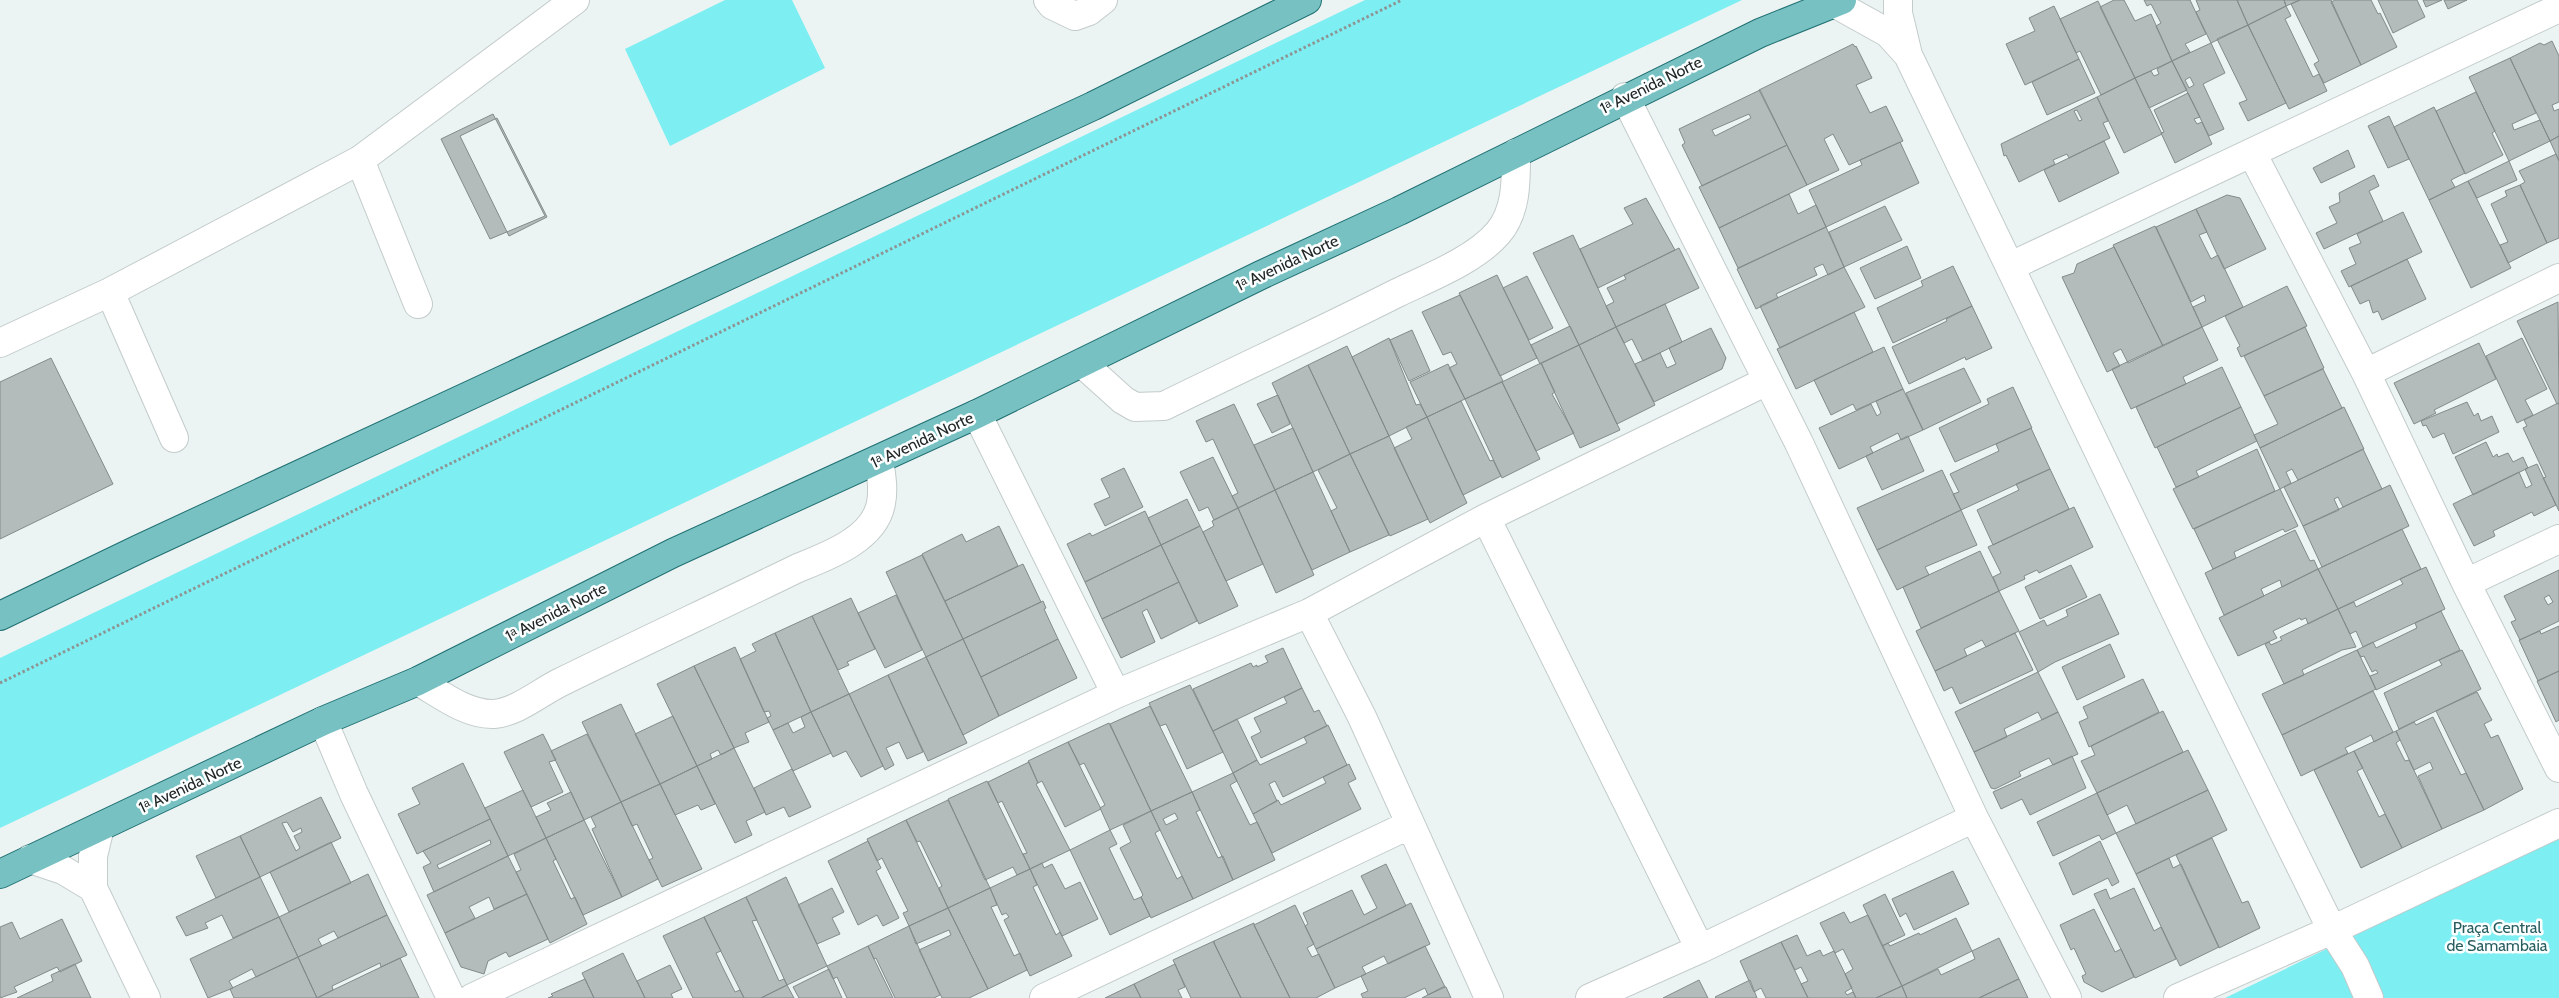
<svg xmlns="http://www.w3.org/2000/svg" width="2559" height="998" viewBox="0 0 2559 998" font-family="Cabin,sans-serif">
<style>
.green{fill:#7deef1}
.building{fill:#b3bbbb;stroke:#828a8a;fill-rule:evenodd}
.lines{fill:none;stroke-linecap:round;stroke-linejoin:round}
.minor-casing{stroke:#c3cbcb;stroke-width:30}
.major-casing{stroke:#207072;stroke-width:30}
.path{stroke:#8e9494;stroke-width:3;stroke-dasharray:2.5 2.5;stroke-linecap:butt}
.minor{stroke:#fff;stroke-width:28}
.major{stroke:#78c1c3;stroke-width:28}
.labels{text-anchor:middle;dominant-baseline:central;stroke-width:5;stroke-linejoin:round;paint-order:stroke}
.street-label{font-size:16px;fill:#232626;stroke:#fcffff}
.park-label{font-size:16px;fill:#295e60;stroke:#fcffff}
</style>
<rect width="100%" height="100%" fill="#ebf3f3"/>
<path class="green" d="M725 0H792L825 68 670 146 625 49Z
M1365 0H1742L0 828V658Z
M2559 837V998H2225Z"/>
<path class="building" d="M2114 0H2124L2135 21 2151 14 2172 61 2135 78 2100 7Z
M2144 0H2190L2206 34 2185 44 2190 52 2172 61 2156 26 2161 23 2151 4 2147 6Z
M2196 0H2237L2248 25 2211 43 2196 12 2200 10Z
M2237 0H2284L2286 6 2248 25Z
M2284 0H2300L2286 6Z
M2300 0H2331L2361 65 2324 83 2314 64 2319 61 2291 4Z
M2335 0H2371L2378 14 2380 13 2397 47 2361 65 2331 2Z
M2378 0H2417L2425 17 2393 33Z
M2423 0H2442L2426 7Z
M2444 0H2467L2448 9Z
M2098 1 2135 78 2101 95 2080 51 2076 53 2060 19Z
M2054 6 2079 59 2025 85 2006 44 2035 31 2029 18Z
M2286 6 2291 16 2285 19 2313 77 2319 74 2327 91 2289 109 2248 25Z
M2248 25 2286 103 2248 121 2239 103 2247 100 2217 39Z
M2552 41 2559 56V102L2552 105 2554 111 2559 109V136L2550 141 2510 58 2540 43 2544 45Z
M2211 43 2225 73 2203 84 2224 129 2209 136 2172 61ZM2190 77 2194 85 2189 88 2185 80Z
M1853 44 1855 47 1856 46 1872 78 1856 85 1870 113 1886 106 1903 141 1849 165 1833 134 1824 139 1839 170 1807 185 1759 90Z
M2510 58 2536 113 2512 124 2514 130 2540 120 2550 141 2509 161 2469 77Z
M2079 59 2095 93 2047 115 2032 82Z
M2172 61 2187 90 2149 108 2135 78 2151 71 2154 76 2159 74 2157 69Z
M2135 78 2162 134 2124 153 2097 97Z
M1760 90 1787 145 1702 186 1682 145 1685 143 1679 129ZM1749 114 1751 118 1715 136 1712 130Z
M2476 92 2491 123 2495 131 2492 133 2503 155 2465 174 2436 111Z
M2188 93 2200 117 2194 119 2197 124 2202 122 2212 144 2175 163 2161 133 2164 132 2154 110Z
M2097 97 2108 121 2103 123 2110 138 2069 158 2067 154 2053 160 2055 164 2019 182 2006 155 2004 156 2001 144ZM2077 110 2082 120 2079 121 2074 111Z
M2434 107 2465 173 2451 180 2455 187 2429 200 2394 127Z
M493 114 545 216 490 239 441 139Z
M2389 116 2409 159 2388 168 2368 126Z
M497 118 547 217 509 236 460 136Z
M2559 136V161L2550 141Z
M2104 141 2119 173 2059 202 2044 170Z
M1900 142 1919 183 1826 227 1809 190 1862 165 1860 160Z
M1787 145 1807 185 1719 228 1699 187Z
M2348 150 2355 167 2321 183 2313 168Z
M2556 154 2559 161V238L2547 243 2520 185 2525 182 2519 171Z
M2509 161 2517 180 2477 198 2468 181Z
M2374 175 2379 186 2369 191 2383 221 2324 249 2316 233 2337 223 2329 207 2340 202 2339 193Z
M2468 181 2511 268 2471 288 2429 200Z
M2520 185 2547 243 2508 263 2500 245 2508 242 2491 204 2507 196 2505 191Z
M1789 194 1798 214 1816 205 1826 227 1738 268 1719 228Z
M2227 195 2240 198 2266 249 2224 269 2196 209Z
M1646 198 1675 250 1598 288 1580 249 1633 224 1624 208Z
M1885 206 1902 240 1844 267 1829 232Z
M2196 209 2207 232 2199 235 2211 259 2218 255 2243 307 2202 327 2193 307 2206 301 2204 295 2191 302 2156 227Z
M2403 212 2422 252 2349 287 2341 271 2356 264 2349 248 2361 243 2357 234Z
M2155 226 2202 327 2163 346 2113 245Z
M1826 227 1844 267 1828 275 1823 264 1814 268 1817 275 1776 294 1778 298 1756 309 1737 269Z
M1573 235 1616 327 1579 345 1533 253Z
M1907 246 1921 278 1875 299 1860 268Z
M2114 247 2163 346 2128 363 2121 349 2113 353 2120 366 2107 372 2062 277 2074 273 2077 264Z
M1679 248 1699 288 1616 327 1606 306 1614 302 1607 288 1626 279 1624 275Z
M2407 259 2426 299 2382 320 2378 311 2373 313 2369 300 2360 304 2351 286Z
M1953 266 1972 306 1893 343 1877 308 1923 286 1921 281Z
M1844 267 1865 307 1780 348 1760 306Z
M1497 275 1537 358 1500 376 1459 293Z
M1527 276 1553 328 1529 340 1503 288Z
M2287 286 2307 326 2241 357 2237 348 2240 346 2225 316Z
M1460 295 1503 381 1465 399 1449 368 1457 364 1451 352 1443 355 1422 312Z
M2558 302 2559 403 2557 404 2517 321Z
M1665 304 1682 342 1643 361 1632 339 1624 343 1616 327Z
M1972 306 1992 348 1966 360 1965 357 1909 384 1892 347 1947 321 1946 319Z
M1854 312 1873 352 1796 389 1777 349Z
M1570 326 1579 345 1540 364 1531 345Z
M1616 327 1655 405 1617 424 1579 345Z
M2202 327 2218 360 2183 377 2186 384 2131 409 2112 369Z
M2305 327 2324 368 2264 396 2244 356Z
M1711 328 1726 358 1722 369 1654 402 1635 364 1660 353 1667 368 1676 364 1669 348Z
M1412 330 1430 371 1409 381 1390 340Z
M1389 338 1416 405 1420 404 1427 417 1389 436 1352 357Z
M2522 338 2547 389 2525 400 2533 415 2517 423 2486 356Z
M2479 343 2496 379 2434 410 2436 413 2414 424 2394 383Z
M1579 345 1620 430 1580 448 1541 363Z
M1347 346 1389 436 1350 454 1308 365Z
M1884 347 1903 389 1856 410 1853 404 1831 415 1814 380Z
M51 358 113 484 0 539V382Z
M1541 363 1555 392 1552 394 1574 433 1536 451 1502 382Z
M1448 364 1465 399 1427 417 1410 382Z
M1308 365 1350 454 1313 472 1272 383Z
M2222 367 2241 407 2155 448 2136 407Z
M1964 368 1981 402 1923 430 1906 393Z
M2323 369 2342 408 2260 448 2254 435 2278 424 2264 396Z
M1502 382 1540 459 1502 478 1465 399Z
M2013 387 2032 428 1955 462 1939 428 1989 404 1987 399Z
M1903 389 1923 430 1901 440 1898 433 1870 447 1873 453 1839 469 1819 428 1871 404 1877 416 1881 413 1876 401Z
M1278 395 1290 424 1272 433 1257 404Z
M1461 401 1490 461 1493 460 1501 476 1463 495 1427 417Z
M2467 402 2474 416 2478 413 2481 421 2492 416 2499 432 2453 454 2444 433 2433 438 2426 425 2423 426 2421 421Z
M2558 403 2559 405V511L2543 478 2546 477 2523 428 2527 426 2524 420Z
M1234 404 1275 490 1238 508 1232 496 1238 493 1213 439 1206 442 1196 421Z
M2241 407 2257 441 2196 471 2199 477 2176 487 2157 447Z
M2344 407 2364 449 2298 480 2292 469 2286 472 2291 483 2280 489 2260 448Z
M1427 417 1467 503 1430 523 1394 448 1412 439 1406 427Z
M1293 428 1313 472 1275 490 1254 445Z
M2031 428 2050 469 1961 510 1953 494 1959 492 1950 474 1999 451 1996 444Z
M1389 436 1428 519 1390 536 1350 454Z
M1908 436 1924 471 1882 490 1866 456Z
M2486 442 2493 457 2497 454 2498 457 2508 453 2513 462 2523 457 2528 468 2473 495 2455 457Z
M2257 449 2275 491 2193 529 2173 489Z
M2363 449 2382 489 2343 507 2338 497 2334 499 2339 510 2303 526 2284 487Z
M1350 454 1389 535 1350 552 1331 511 1337 508 1318 470Z
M1213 457 1238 508 1214 520 1208 507 1199 511 1180 472Z
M2537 464 2556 505 2534 516 2532 512 2493 531 2495 536 2474 546 2453 504 2519 472 2526 488 2532 485 2525 469Z
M1124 468 1143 507 1105 526 1094 504 1110 497 1101 479Z
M2050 469 2069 509 1993 545 1977 510 2019 490 2016 484Z
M1942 470 1961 510 1877 550 1857 508Z
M1313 472 1350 552 1312 570 1275 490Z
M2390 485 2409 526 2322 567 2303 526Z
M2280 489 2298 526 2285 532 2283 529 2234 552 2236 558 2213 569 2194 529Z
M1275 490 1314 575 1276 593 1238 508Z
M1187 499 1200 526 1161 545 1148 518Z
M2074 507 2093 547 2039 573 2037 570 2024 576 2025 579 1999 591 1993 577 2001 573 1988 547Z
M1238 508 1263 564 1226 581 1203 532 1214 526 1212 521Z
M1961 510 1977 545 1925 567 1929 575 1897 590 1877 550Z
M1145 511 1161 545 1085 582 1067 544 1090 533 1092 536Z
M999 526 1018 566 945 601 922 554 962 534 966 542Z
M1200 526 1238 606 1199 624 1161 545Z
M2402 529 2421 569 2338 609 2318 569Z
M2295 530 2310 561 2314 560 2318 569 2282 587 2280 580 2261 589 2264 596 2224 615 2205 573Z
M1161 545 1179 582 1102 619 1085 582Z
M1980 551 1999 591 1921 628 1903 587Z
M922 555 963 639 926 657 886 572Z
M1023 564 1041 602 963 639 945 601Z
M2071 565 2087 597 2040 619 2025 587Z
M2426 567 2445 609 2363 647 2356 631 2350 634 2338 609 2354 602 2356 607 2403 584 2400 579Z
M2318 569 2338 609 2308 624 2306 618 2301 620 2300 618 2273 631 2277 638 2238 656 2219 618Z
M2559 570V621L2520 640 2511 622 2516 620 2504 596ZM2549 595 2553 602 2548 605 2544 598Z
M1179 582 1197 621 1161 639 1147 609 1142 612 1155 642 1121 658 1102 619Z
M1999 591 2019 631 1986 647 1982 640 1964 649 1967 656 1935 671 1916 631Z
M2100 594 2119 634 2055 662 2038 672 2019 632 2044 620 2047 626 2068 616 2066 610Z
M896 595 922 650 885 668 858 613Z
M851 598 875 649 847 662 849 665 838 670 812 616Z
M1043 601 1046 608 1044 609 1058 639 981 677 963 639Z
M2338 609 2356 647 2342 650 2302 670 2304 675 2284 684 2265 644 2269 642 2271 645 2282 640 2280 637Z
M2441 611 2460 650 2376 690 2370 676 2378 673 2376 670 2372 672 2364 656 2361 657 2357 650 2373 642 2376 648 2417 628 2415 623Z
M812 616 849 694 811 712 775 633Z
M2559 626V671L2538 681 2519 640 2540 631 2541 634Z
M775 633 811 712 773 730 767 718 771 716 769 711 764 712 740 659 756 651 752 644Z
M2015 633 2033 670 1960 704 1952 687 1944 691 1935 671Z
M963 639 999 716 963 735 926 657Z
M1058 639 1077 678 999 716 981 677Z
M2110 644 2125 677 2077 700 2062 667Z
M735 647 769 722 745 733 749 742 734 748 694 666Z
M1283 648 1302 688 1213 731 1193 689 1251 663 1253 667 1257 665V667L1268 662 1265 656Z
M2357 650 2376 689 2282 735 2262 694Z
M2462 650 2481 689 2399 729 2384 693 2442 665 2439 660Z
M926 657 967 743 928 761 888 675Z
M694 666 734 748 721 755 718 750 710 754 712 759 697 766 657 684Z
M2559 671V720L2556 722 2537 681Z
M2038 672 2058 712 2042 720 2038 712 2004 729 2007 737 1974 752 1955 712Z
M888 675 923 752 907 759 899 742 886 748 894 765 885 770 849 694Z
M2143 679 2159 712 2089 747 2079 722 2088 718 2083 707Z
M1190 685 1223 752 1187 769 1166 724 1160 726 1149 703Z
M1302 688 1314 712 1319 710 1327 726 1261 758 1251 737 1261 732 1254 718 1287 703 1284 697Z
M2373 691 2393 732 2374 742 2371 735 2345 748 2348 753 2301 776 2282 735Z
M2477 692 2492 720 2484 724 2491 738 2498 735 2523 789 2484 810 2436 711Z
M849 694 883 766 861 777 846 751 833 757 811 712Z
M621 704 660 784 621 802 582 722Z
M1150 706 1192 792 1151 811 1110 724Z
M2163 711 2183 752 2097 793 2081 761 2095 755 2091 746Z
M811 712 831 753 793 771 773 730 788 723 793 733 805 727 801 717Z
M2058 712 2078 754 2053 765 2049 758 2019 772 2021 776 1995 789 1991 788 1974 752Z
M673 716 697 766 660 784 635 734Z
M2433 717 2461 775 2466 773 2484 810 2442 829 2418 776 2433 769 2430 762 2414 770 2396 731 2414 722 2416 725Z
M1237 719 1257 760 1233 773 1213 731Z
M1109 723 1151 811 1110 830 1100 808 1105 805 1084 763 1080 765 1068 742Z
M1328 725 1347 765 1283 797 1275 781 1269 784 1277 801 1253 814 1233 773 1257 760 1260 765 1307 743 1304 737Z
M2396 731 2400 740 2396 743 2405 761 2409 760 2442 829 2402 848 2354 751Z
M543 734 556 760 549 762 563 792 531 807 504 752Z
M587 734 621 802 584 820 551 751Z
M1068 742 1101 809 1065 827 1042 781 1038 783 1028 761Z
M734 748 765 812 746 821 752 835 735 843 697 766Z
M2188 750 2208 790 2136 824 2127 805 2107 815 2097 793Z
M2354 751 2363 768 2357 771 2379 817 2385 814 2402 848 2361 868 2314 770Z
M2072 756 2086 788 2030 815 2022 799 2001 809 1993 792Z
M1029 762 1038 783 1036 784 1070 850 1030 869 1023 854 1027 853 1002 801 998 803 988 782Z
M463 763 490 819 417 854 398 814 420 804 412 788Z
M1349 764 1356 779 1348 783 1361 809 1272 853 1253 814 1278 800 1281 805 1326 783 1323 777Z
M697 766 715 804 701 810 698 805 675 815 660 784Z
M792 769 811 807 789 817 784 807 766 815 754 788Z
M1233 773 1237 781 1230 785 1250 825 1257 822 1275 860 1233 880 1192 792Z
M987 781 1030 869 1017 875 1013 867 985 880 948 799Z
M660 784 702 869 662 887 649 860 653 858 637 824 632 826 621 802Z
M523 790 546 838 508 856 485 808Z
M2208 790 2227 830 2136 874 2116 833Z
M571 792 584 820 546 838 536 817 551 810 547 803Z
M1192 792 1200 810 1196 812 1218 858 1223 856 1233 880 1193 899 1151 811ZM1175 813 1178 819 1166 825 1163 819Z
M2097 793 2116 833 2102 840 2099 835 2053 856 2037 822Z
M321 797 341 838 260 877 240 836ZM287 822 293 832 301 828 302 832 294 836 300 848 296 851 282 823Z
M948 800 990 888 948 908 939 888 942 886 920 841 917 842 906 820Z
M621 802 658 879 622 897 592 829 596 827 591 817Z
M1151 811 1160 830 1155 833 1177 879 1182 876 1193 899 1151 918 1141 897 1143 895 1120 848 1131 842 1123 825Z
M490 819 508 856 434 892 423 867 431 863 423 851ZM490 840 491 844 439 869 437 865Z
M584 820 622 897 583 915 546 838Z
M906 820 948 908 909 926 903 913 908 911 882 858 877 861 867 839Z
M1110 830 1117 844 1109 848 1134 900 1141 897 1150 916 1110 935 1070 850Z
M240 836 260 877 216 898 196 856Z
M546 838 556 859 553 861 571 899 575 897 587 924 550 943 516 872 521 870 514 854Z
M2212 838 2242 903 2248 901 2260 928 2219 948 2176 855Z
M868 841 881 868 876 871 899 918 883 926 877 915 858 925 828 861Z
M2100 841 2119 882 2112 886 2108 878 2073 895 2059 863Z
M331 842 351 883 289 912 270 872Z
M508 856 527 894 494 909 489 897 469 907 475 918 445 933 427 895Z
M2169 858 2173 868 2181 864 2219 947 2180 966 2136 874Z
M1042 863 1044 868 1052 864 1065 889 1080 882 1098 919 1062 936 1030 869Z
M1386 864 1406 906 1316 949 1305 926 1308 924 1303 913 1352 890 1364 915 1377 908 1361 876Z
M1030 869 1037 885 1033 887 1056 935 1060 932 1072 956 1030 976 1004 920 1009 917 1006 913 1002 915 990 888Z
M1953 871 1969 904 1914 930 1906 913 1900 917 1892 899Z
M368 874 387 915 338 938 334 931 318 939 322 946 298 957 279 917Z
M260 877 279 917 233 938 222 915 205 923 208 928 186 936 176 917Z
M786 877 827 966 787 985 746 897Z
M832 888 844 912 832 918 840 934 817 944 798 905Z
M990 888 997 905 991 907 1014 956 1020 953 1027 970 988 989 948 908Z
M2134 888 2154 931 2161 927 2176 959 2135 978 2094 894 2106 889 2110 899Z
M527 894 548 939 509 957 506 952 488 961 484 974 461 967 445 933Z
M1885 894 1905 935 1882 946 1863 905Z
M746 897 757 920 752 921 779 981 784 979 787 985 761 998H744L704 917Z
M1411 903 1430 944 1388 964 1384 956 1362 967 1366 974 1335 988 1316 949Z
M1295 905 1314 944 1307 948 1312 957 1319 954 1335 988 1316 998H1290L1254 925Z
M948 908 988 989 969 998H942L919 950 951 935 949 930 916 944 909 926Z
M2094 909 2115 952 2121 949 2134 977 2102 992 2084 982 2082 976 2086 974 2074 948 2071 950 2060 925Z
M1844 912 1850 923 1868 915 1902 986 1876 998H1856L1845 974 1853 969 1843 949 1835 953 1820 923Z
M387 915 407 955 381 967 380 963 332 986 333 990 317 998 298 957Z
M279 917 298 957 256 977 252 969 229 981 233 988 208 998 190 959Z
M704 917 721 951 716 953 722 966 735 992 740 990 744 998H693L663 936Z
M1956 918 1972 951 1902 986 1882 946 1888 943 1890 946 1919 933 1920 935Z
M62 919 82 961 60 972 57 967 14 987 17 992 0 998V927L12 922 20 939Z
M1254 923V925L1290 998H1241L1214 943V941Z
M909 926 940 995 934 998H895L876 958 874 959 868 946Z
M1797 935 1807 956 1820 950 1823 956 1834 951 1852 988 1845 992 1847 995 1853 992 1856 998H1808L1801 984 1808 981 1801 967 1795 970 1781 942Z
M1999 938 2019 979 1979 998H1907L1902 986 1938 969 1941 975 1975 959 1972 951Z
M1214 941V943L1241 998H1191L1173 960Z
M1781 942 1782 944 1808 998H1766L1761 988 1754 992 1740 961Z
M868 946 874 959 893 998H847L837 977 833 979 827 966Z
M1425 946 1445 987 1428 995 1425 988 1404 998H1363L1361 994 1368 991 1361 976Z
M623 953 645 998H594L582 973Z
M298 957 317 998H234L230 989Z
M400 958 419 998H317L333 990Z
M75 964 91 998H17L53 981 51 975Z
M1175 964 1185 987 1178 990 1182 998H1141L1134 984Z
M670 965 682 989 671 994 673 998H645L637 981Z
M829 969 842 998H799L793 987Z
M585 979 594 998H548L553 996 551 994Z
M2019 979 2028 998H1979L2016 980Z
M1699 980 1708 998H1663Z
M1750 980 1757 998H1716L1715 997Z
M1134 984 1141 998H1105Z
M787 985 794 998H761Z
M1902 986 1907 998H1876Z
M1443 987H1446L1451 998H1422Z"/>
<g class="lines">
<defs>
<path id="minor" d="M1048 0 1052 5 1075 16 1089 11 1103 0
M1898 0V13L1908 55 2194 650 2332 930 2355 966 2369 998
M1834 3 1888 33 1908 55
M1625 97 1799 443 1974 818 2067 998
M2252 153 2366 373 2466 583 2559 768
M360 160 418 304
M2011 266 2559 8
M110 292 174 438
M0 343 110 292 360 160 575 0
M1082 363 1123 400 1135 407 1164 406C1241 368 1320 332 1397 293 1428 278 1475 260 1498 233 1517 211 1516 180 1516 153
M2366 373 2559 278
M977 414 1116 694
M1486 518 1700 949
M2466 583 2559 539
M1309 613 1362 717 1489 998
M418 681C440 694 467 715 494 714 517 712 539 693 559 683 638 644 718 607 798 568 828 556 875 539 881 503 884 488 881 474 879 460
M323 721 354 794 451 998
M100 827 93 856V888L146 998
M30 859 63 870 93 888
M472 998 1116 694 1309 613 1486 518 1767 381
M1044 998 1409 825
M1590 998 1700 949 1974 818
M2178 998 2332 930 2559 823"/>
<path id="major" d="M0 616 139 549 1093 106 1307 0
M0 874 323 721 418 681 673 553 977 414 1261 275 1399 211 1760 33 1842 0"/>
</defs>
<use href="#minor" class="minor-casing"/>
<use href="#major" class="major-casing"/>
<path class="path" d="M0 683 1402 0"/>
<use href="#minor" class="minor"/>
<use href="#major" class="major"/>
</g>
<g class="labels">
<g class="street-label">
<text transform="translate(1651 85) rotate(-26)">1ᵃ Avenida Norte</text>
<text transform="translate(1287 263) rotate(-25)">1ᵃ Avenida Norte</text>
<text transform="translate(922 440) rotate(-25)">1ᵃ Avenida Norte</text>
<text transform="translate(556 612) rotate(-27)">1ᵃ Avenida Norte</text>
<text transform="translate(190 785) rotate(-25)">1ᵃ Avenida Norte</text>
</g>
<g class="park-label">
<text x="2497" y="927">Praça Central<tspan x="2497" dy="18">de Samambaia</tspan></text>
</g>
</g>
</svg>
